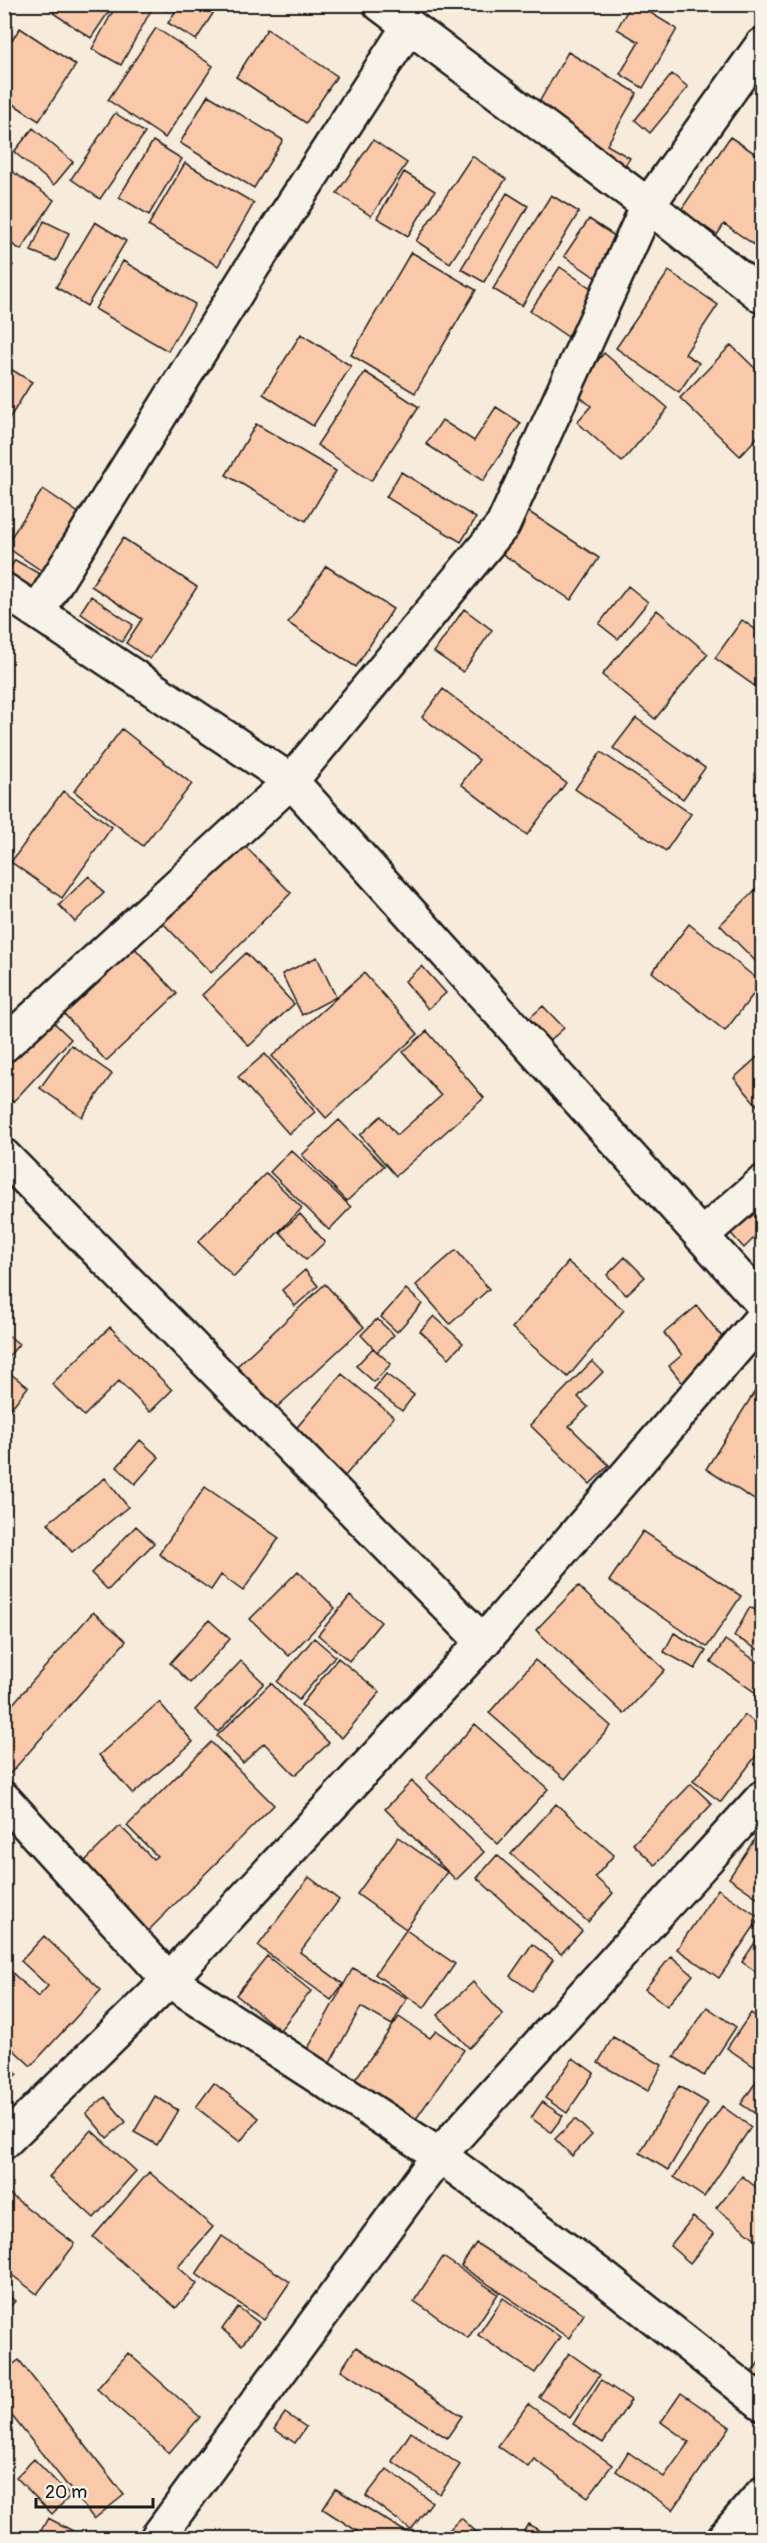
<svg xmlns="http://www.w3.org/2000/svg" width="767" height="2543" viewBox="0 0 767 2543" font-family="Pangolin,sans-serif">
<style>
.building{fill:#f9c9a9;stroke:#1c1c1c;stroke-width:1.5}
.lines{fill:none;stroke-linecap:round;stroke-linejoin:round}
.minor-casing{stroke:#1c1c1c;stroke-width:38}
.tertiary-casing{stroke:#1c1c1c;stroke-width:38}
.minor{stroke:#f7f3e8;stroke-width:33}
.tertiary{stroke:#f7f3e8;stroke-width:33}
</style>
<rect width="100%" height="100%" fill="#f7ebdb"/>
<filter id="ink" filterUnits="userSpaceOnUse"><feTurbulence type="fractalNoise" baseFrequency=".0167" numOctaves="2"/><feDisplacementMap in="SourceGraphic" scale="12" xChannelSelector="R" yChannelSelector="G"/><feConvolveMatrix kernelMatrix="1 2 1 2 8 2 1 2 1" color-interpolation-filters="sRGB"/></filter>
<g filter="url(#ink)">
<path class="building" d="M58 4H114L91 38 53 13Z
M117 4H170L166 11 154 5 121 65 92 49Z
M180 4H219L196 40 168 23Z
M631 4H636L677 29 643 88 620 74 639 42 617 29Z
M20 28 76 65 39 121 4 98V52Z
M156 28 213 66 165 138 108 100Z
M267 29 337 76 306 123 236 77Z
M568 52 637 93 607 145 630 158 621 172 530 118Z
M672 74 688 87 650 133 635 120Z
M208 95 283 140 254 188 180 143Z
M115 113 145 133 100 199 71 179Z
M33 128 73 162 54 185 14 152Z
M730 137 762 158V250L724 224 717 235 681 210Z
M373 140 407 163 371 216 337 193Z
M153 141 182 159 149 215 119 197Z
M472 156 506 179 450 263 416 241Z
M185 163 254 203 218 266 148 226Z
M4 166 54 200 21 250 4 239Z
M404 172 435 191 408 236 377 218Z
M507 193 528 206 484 282 461 269Z
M551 195 579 212 522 306 493 289Z
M589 219 624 242 599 280 564 256Z
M44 221 69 233 56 261 31 251Z
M95 222 126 241 87 306 56 287Z
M411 252 476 290 415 393 351 355Z
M4 259 13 265 4 278Z
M123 261 195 304 168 351 95 309Z
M560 267 598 293 568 337 530 311Z
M669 271 718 305 685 354 699 363 679 392 616 348Z
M301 334 351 366 313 426 263 394Z
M731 345 762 375V432L740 456 680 398Z
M604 353 668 408 622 462 577 422 591 406 573 391Z
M4 365 32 382 4 427Z
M365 372 419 407 371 481 317 445Z
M496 407 521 423 483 481 426 444 442 420 474 441Z
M256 424 336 471 306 521 226 475Z
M401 472 476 518 461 542 386 497Z
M43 489 80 514 42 571 5 546Z
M526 510 599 558 571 600 498 551Z
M123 538 197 587 150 659 126 643 142 619 91 586Z
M15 560 43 576 35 589 7 573Z
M326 566 393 609 356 667 288 623Z
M628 586 648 602 618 639 599 624Z
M91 596 133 625 122 642 80 613Z
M464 609 492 630 463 672 434 652Z
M657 610 708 654 655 719 602 675Z
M742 620 762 634V691L715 658Z
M443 689 566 783 527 835 461 784 479 760 422 717Z
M636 718 705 768 683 799 613 748Z
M122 729 192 784 143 846 74 791Z
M601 752 691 814 666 851 575 789Z
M63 791 112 827 62 898 11 862Z
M240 841 291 893 211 973 160 920Z
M89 876 104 893 75 922 59 905Z
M762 883V968L720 925Z
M689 924 762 983 725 1031 652 972Z
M130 943 177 994 106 1061 59 1008Z
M246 953 294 1004 249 1046 202 995Z
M317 957 336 997 302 1015 282 974Z
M422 966 446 993 428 1009 405 981Z
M364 973 418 1034 326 1118 272 1056Z
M543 1006 564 1028 544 1046 524 1023Z
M50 1019 71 1039 13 1102 4 1095V1069Z
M427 1031 484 1098 396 1176 360 1135 381 1116 397 1135 441 1096 403 1052Z
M71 1045 112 1074 82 1117 40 1088Z
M762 1053V1111L734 1078Z
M265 1054 315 1112 289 1134 238 1077Z
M339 1120 384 1166 347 1201 302 1155Z
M291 1150 351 1207 329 1230 270 1172Z
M266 1173 302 1208 234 1277 198 1242Z
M762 1194V1230L744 1248 726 1228Z
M300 1214 325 1242 306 1260 280 1232Z
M456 1250 489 1289 450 1324 416 1285Z
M625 1257 645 1277 626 1295 607 1275Z
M568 1262 624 1310 568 1377 512 1328Z
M305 1270 318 1286 295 1306 282 1290Z
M325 1284 364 1327 275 1409 236 1367Z
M406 1289 422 1304 397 1332 381 1317Z
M697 1306 735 1353 688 1390 669 1366 682 1355 664 1333Z
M434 1316 463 1343 449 1358 420 1331Z
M377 1319 394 1335 377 1352 361 1335Z
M110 1327 172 1390 150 1412 119 1381 84 1416 52 1384Z
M4 1332 19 1344 4 1362Z
M373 1348 391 1364 374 1382 356 1366Z
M592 1361 603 1372 578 1397 588 1407 569 1426 609 1465 590 1484 530 1425Z
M4 1369 28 1387 4 1417Z
M342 1374 394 1417 345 1476 293 1432Z
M386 1374 414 1395 402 1411 374 1389Z
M762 1380V1444L753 1458 762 1464V1505L706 1469Z
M140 1440 159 1457 135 1484 117 1467Z
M105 1478 128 1507 72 1552 48 1523Z
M205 1487 279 1538 243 1591 221 1575 211 1590 159 1554Z
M136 1526 154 1543 108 1590 91 1573Z
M643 1531 741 1596 707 1647 609 1581Z
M298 1571 335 1608 289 1656 250 1619Z
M578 1586 665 1670 624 1714 536 1630Z
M350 1596 381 1622 349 1661 318 1635Z
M750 1607 762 1614V1652L734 1636Z
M93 1612 126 1641 9 1775 4 1770V1714Z
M209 1620 230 1639 190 1683 170 1663Z
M674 1633 706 1651 695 1669 664 1652Z
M314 1638 335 1656 299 1700 277 1682Z
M725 1640 762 1665V1697L711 1662Z
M338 1658 380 1692 342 1738 301 1705Z
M535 1660 611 1726 565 1779 489 1713Z
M241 1661 264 1683 218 1732 195 1710Z
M271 1683 329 1743 295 1775 264 1743 243 1763 217 1736Z
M159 1702 193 1742 133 1794 99 1755Z
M745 1715 762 1728V1748L721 1802 693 1781Z
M475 1724 548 1789 498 1844 426 1778Z
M211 1742 274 1805 143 1936 77 1869 120 1826 153 1859 157 1856 127 1826Z
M412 1781 484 1852 456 1880 385 1809Z
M691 1784 712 1804 655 1865 633 1844Z
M556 1804 614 1855 595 1877 613 1893 588 1922 511 1854Z
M762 1828V1899L761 1900 729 1878Z
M398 1837 447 1872 406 1929 357 1894Z
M497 1855 582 1931 561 1954 477 1878Z
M309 1877 339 1900 300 1952 343 1984 331 2000 258 1946Z
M718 1889 760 1918 719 1978 677 1949Z
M406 1930 455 1964 424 2008 375 1974Z
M762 1932V1976L742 1962Z
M44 1936 101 1990 31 2066 4 2041V1965L38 1997 48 1986 21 1961Z
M532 1944 553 1960 532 1991 510 1976Z
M267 1956 311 1991 280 2030 236 1995Z
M671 1956 693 1975 667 2006 645 1989Z
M353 1968 407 1998 392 2025 361 2007 325 2072 302 2059Z
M473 1982 503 2015 469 2048 438 2015Z
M707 2007 736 2027 704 2076 674 2057Z
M751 2013 762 2021V2056L755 2067 727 2048Z
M399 2017 430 2038 436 2031 464 2050 409 2129 349 2088Z
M613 2037 662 2065 648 2091 598 2063Z
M573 2058 594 2073 567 2113 545 2098Z
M4 2060 17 2074 4 2085Z
M762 2073V2118L741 2104Z
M214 2083 259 2118 240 2142 196 2107Z
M679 2086 708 2103 668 2170 640 2153Z
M155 2096 178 2110 157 2145 134 2132Z
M105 2097 126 2122 107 2138 86 2113Z
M542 2102 563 2116 551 2132 531 2118Z
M722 2106 751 2127 704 2197 674 2177Z
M575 2119 592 2135 572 2156 555 2139Z
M91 2130 136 2171 94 2218 49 2177Z
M149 2172 213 2227 178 2267 197 2284 176 2308 93 2237Z
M742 2176 762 2192V2244L716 2208Z
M4 2190 75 2244 37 2294 4 2269Z
M693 2217 714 2234 690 2263 670 2246Z
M222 2236 290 2282 264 2320 196 2274Z
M476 2243 584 2314 569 2338 461 2266Z
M443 2257 498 2294 468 2338 414 2301Z
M4 2292 15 2301 4 2314Z
M503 2298 560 2337 535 2373 478 2335Z
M238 2307 259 2323 242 2345 222 2329Z
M356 2347 462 2416 447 2438 341 2370Z
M128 2353 200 2417 169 2453 97 2389Z
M569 2353 600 2375 570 2418 539 2397Z
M762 2358V2379L752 2372Z
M19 2360 124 2495 94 2519 4 2406V2371Z
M601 2380 631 2400 603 2443 573 2424Z
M681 2393 730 2427 673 2510 616 2471 628 2452 664 2477 689 2442 661 2422Z
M528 2404 612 2465 588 2497 534 2459 528 2467 498 2446Z
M285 2413 306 2427 295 2443 274 2429Z
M411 2432 460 2465 440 2494 392 2461Z
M34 2459 70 2496 52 2514 16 2477Z
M387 2469 432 2502 411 2530 366 2496Z
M336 2489 406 2532 402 2538H353L357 2531 323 2509Z
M48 2518 77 2533 74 2538H37Z
M461 2518 483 2538H441Z
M528 2524 553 2538H520Z"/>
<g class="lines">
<defs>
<path id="minor" d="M380 4 648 205 762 296
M4 590 291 781 762 1303
M38 611 253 266 409 26
M4 1045 291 781 503 525 648 205 762 45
M4 1156 483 1642
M701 1236 762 1183
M4 1799 169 1980 439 2155 604 2278 762 2403
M4 2142 169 1980 483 1642 762 1318
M157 2538 439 2155 762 1798"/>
<path id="tertiary" d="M724 2538 762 2494"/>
</defs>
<use href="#minor" class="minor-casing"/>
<use href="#tertiary" class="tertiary-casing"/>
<use href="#minor" class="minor"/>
<use href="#tertiary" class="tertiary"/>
</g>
</g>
<rect width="767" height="2543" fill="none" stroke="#f7f3e8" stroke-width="24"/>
<rect x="12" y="12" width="743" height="2519" fill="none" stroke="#1c1c1c" stroke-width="2" filter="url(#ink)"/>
<path d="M36 2498v9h117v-9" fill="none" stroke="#1c1c1c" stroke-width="3"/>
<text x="45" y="2498" font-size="18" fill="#1c1c1c" stroke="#f7f3e8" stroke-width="4.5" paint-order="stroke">20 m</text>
</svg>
